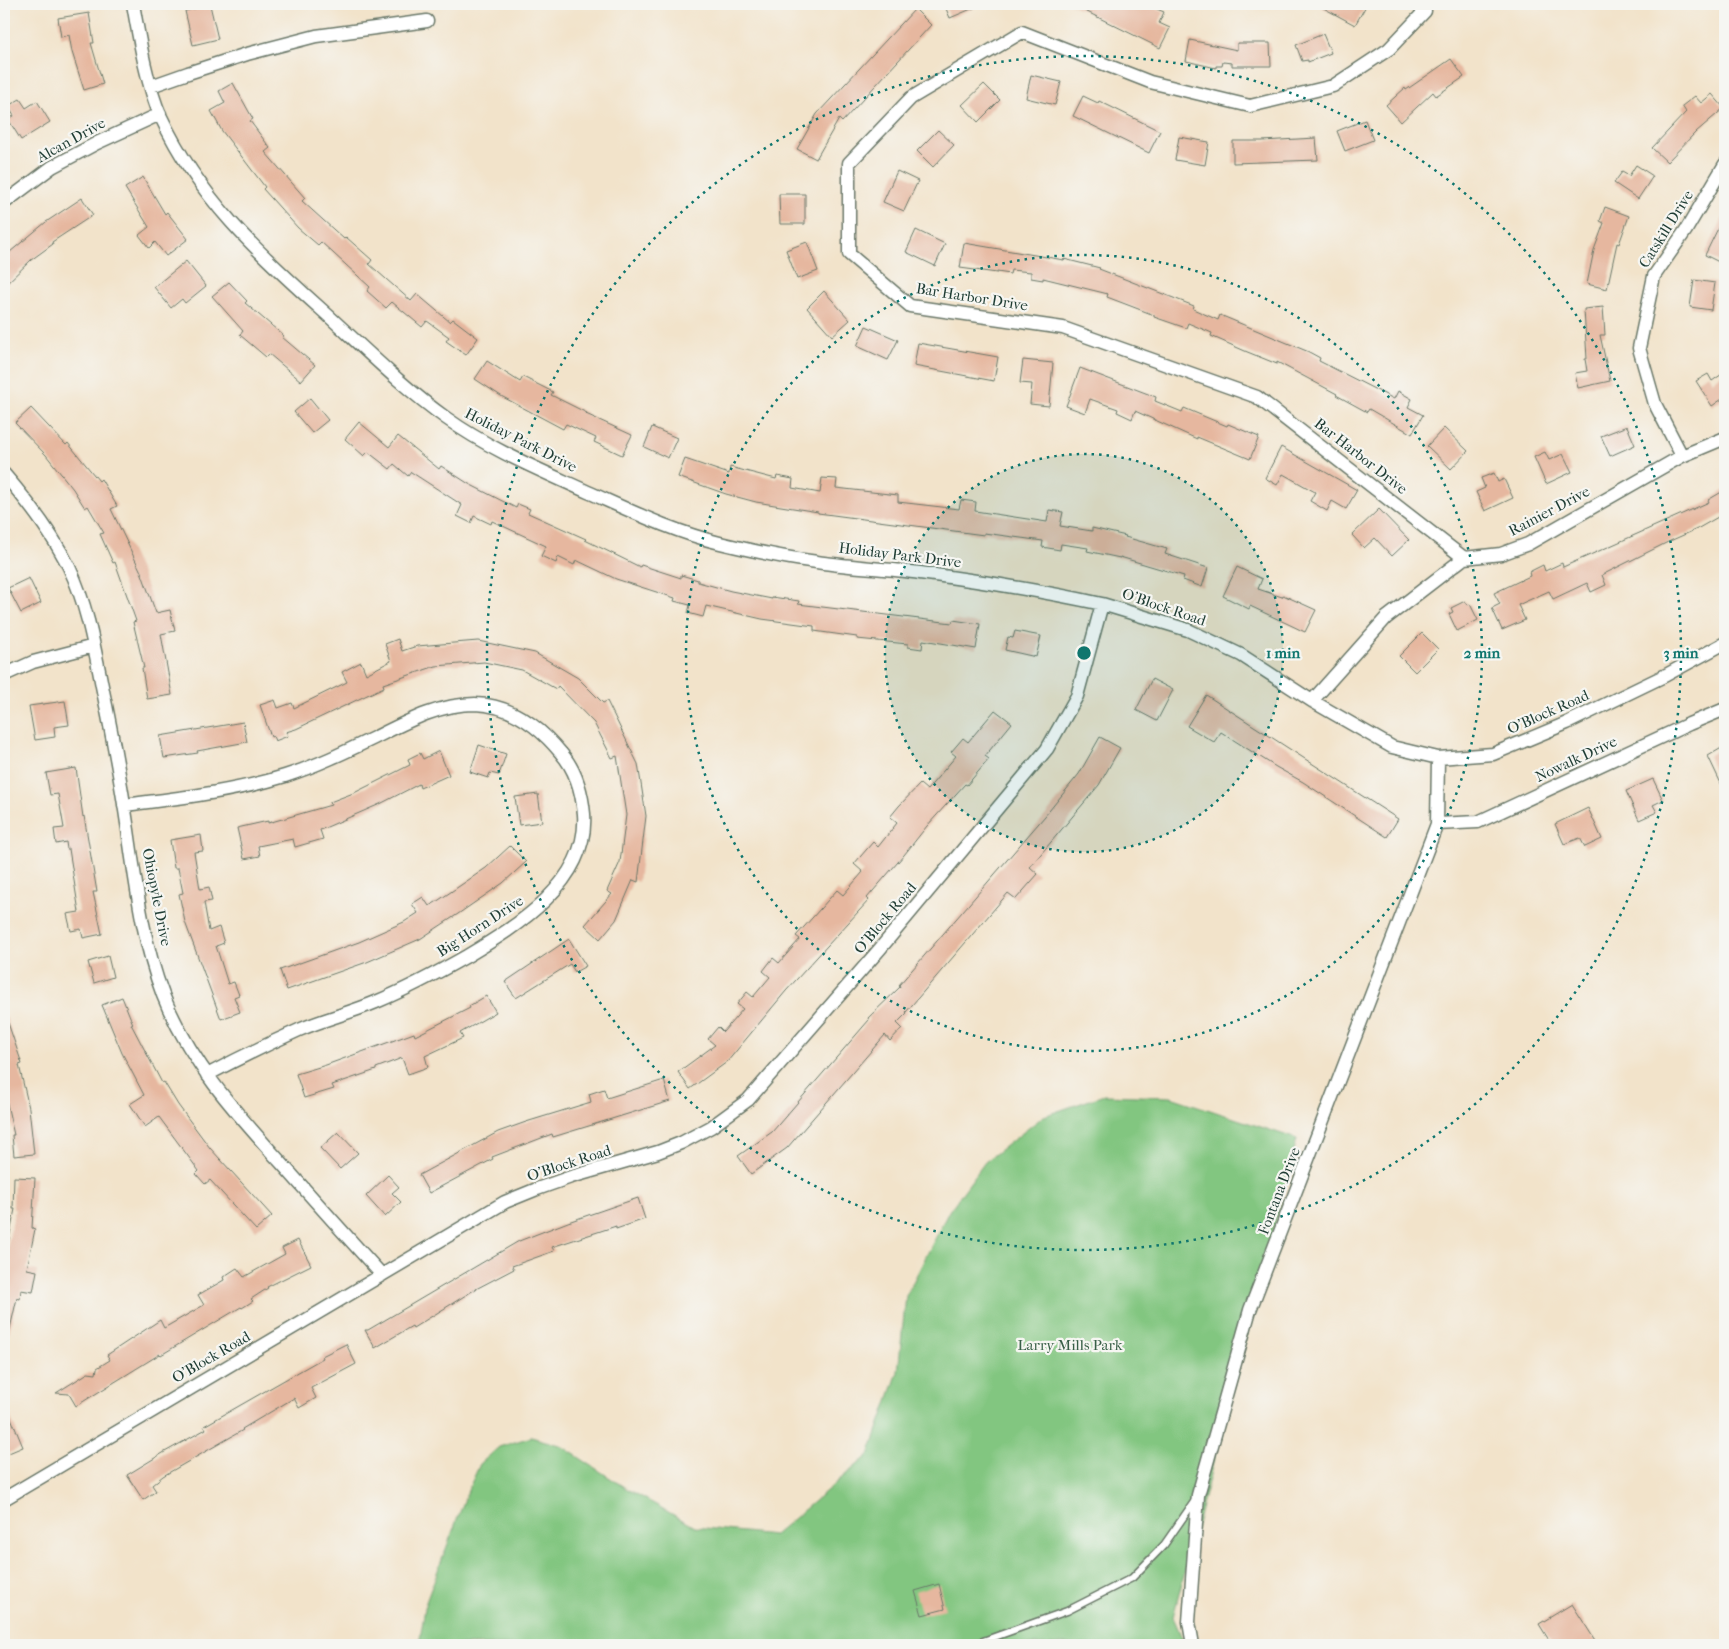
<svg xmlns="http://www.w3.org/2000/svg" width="1729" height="1649" viewBox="0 0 1729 1649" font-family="'IM FELL French Canon',serif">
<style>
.green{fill:#82c680;stroke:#50825a}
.building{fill:#e6b79f}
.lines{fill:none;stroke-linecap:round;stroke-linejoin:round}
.service-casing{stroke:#697768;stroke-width:9}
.minor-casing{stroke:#697768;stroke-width:15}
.service{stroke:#fff;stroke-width:6}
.minor{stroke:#fff;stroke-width:12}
.ring{fill:none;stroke:#0f766e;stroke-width:2.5;stroke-dasharray:2.5 5}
.labels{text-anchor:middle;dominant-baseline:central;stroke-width:4.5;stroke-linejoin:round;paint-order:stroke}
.street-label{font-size:15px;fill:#1f3d34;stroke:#f6f6f2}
.park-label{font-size:15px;fill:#385f47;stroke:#f6f6f2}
.centre{fill:#0f766e;stroke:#f6f6f2;stroke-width:2.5}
.ring-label{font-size:15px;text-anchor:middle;font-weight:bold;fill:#0f766e;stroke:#f6f6f2;stroke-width:4.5;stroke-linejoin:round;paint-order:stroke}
</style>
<rect width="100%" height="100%" fill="#f6f6f2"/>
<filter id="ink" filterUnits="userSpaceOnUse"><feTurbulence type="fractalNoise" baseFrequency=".02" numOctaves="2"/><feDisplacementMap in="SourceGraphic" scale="10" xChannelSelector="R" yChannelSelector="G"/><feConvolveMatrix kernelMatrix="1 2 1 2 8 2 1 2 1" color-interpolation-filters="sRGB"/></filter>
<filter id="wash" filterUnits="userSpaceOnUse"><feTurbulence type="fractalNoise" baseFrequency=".0096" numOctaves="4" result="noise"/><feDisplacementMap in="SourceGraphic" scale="20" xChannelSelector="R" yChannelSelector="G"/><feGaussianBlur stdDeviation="1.12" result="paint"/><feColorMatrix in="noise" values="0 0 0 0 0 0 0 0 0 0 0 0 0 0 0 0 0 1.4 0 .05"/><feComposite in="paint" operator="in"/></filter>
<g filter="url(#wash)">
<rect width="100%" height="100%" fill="#f2e3ca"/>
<path class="green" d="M1104 1095 1171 1097 1297 1139 1173 1617 1185 1645H419L426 1602 469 1488 480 1464 499 1447 531 1437 560 1445 624 1487 695 1527 774 1535 869 1455 898 1372 906 1296 949 1211 985 1162 1044 1116Z"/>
<g id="blocks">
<path class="building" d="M944 4H983L950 18Z
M1071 4H1145L1164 12 1159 23 1170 28 1160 48Z
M1316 4H1367L1355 25Z
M210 5 218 39 193 45 185 11Z
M915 9 931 25 842 122 839 119 816 159 797 149 817 114Z
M89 13 94 43H91L103 84 84 90 72 52 69 35 61 37 58 18Z
M1323 34 1331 53 1308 62V60L1302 61 1296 45Z
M1190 40 1237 50V43H1270L1271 66H1232V63L1223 62 1222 66H1216V68L1186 61Z
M1451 59 1464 77 1436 96 1433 92 1401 122 1386 105 1405 88 1406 90Z
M1031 75 1061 82 1055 105 1026 98Z
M233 83 253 119 250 121 270 148 265 152 305 198 302 201 344 239 346 237 372 260 369 264 411 301 417 294 450 322 453 319 478 338 466 355 446 341 449 337 427 321 422 327 392 302 386 308 367 291 370 287 321 242 318 245 298 228 263 189 265 187 222 131 211 111 225 103 219 91Z
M984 84 1000 100 978 122 962 105Z
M1712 94 1724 108 1696 132 1667 162 1652 148 1686 112 1682 106 1695 96 1701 103Z
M1083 96 1098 103 1099 101 1160 131 1149 153 1073 116Z
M20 99 26 108 37 101 50 122 21 140 8 119 14 116 8 106Z
M1365 120 1373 140 1345 151 1337 131Z
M938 130 954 145 933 167 917 151Z
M1179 137 1209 142 1205 165 1175 160Z
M1316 138 1318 160 1233 163V141H1262Z
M1636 165 1653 176 1638 199 1614 183 1622 172 1629 176Z
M897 171 918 181 904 211 883 202Z
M143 177 165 214 167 212 188 239 166 256 155 242 149 248 139 235 149 227 125 188Z
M779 194H805V224H780Z
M82 198 93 215 52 242 53 244 31 260 4 286V257L46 222Z
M1605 207 1629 216 1619 244 1617 243 1607 289 1587 284 1594 250 1604 223 1600 221Z
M1725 214V265L1705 255Z
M916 230 945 244 935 266 906 252Z
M807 242 818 271 797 279 786 250Z
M964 243 1064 260V259L1100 268 1099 269 1194 306 1193 309 1218 320 1220 315 1309 352 1320 358 1319 361 1394 399 1398 391 1412 399 1408 407 1423 415 1412 434 1369 409 1367 412 1336 395 1337 394 1277 362V364L1245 351 1211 336 1212 333 1188 323 1186 328 1154 317V315L1107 297 1108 294 1043 278V280L1031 278V272L1011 270 1010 274 997 272V273L960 268Z
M186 261 206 286 185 303 182 299 171 308 154 287Z
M1694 280 1715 283 1711 310 1690 307Z
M229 282 247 301 245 303 284 336 282 337 315 365 301 381 269 354 266 357 240 335 243 331 212 296Z
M824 291 850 320 832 336 807 308Z
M1603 307 1605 335H1600L1610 381 1578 388 1575 373 1587 371 1585 359H1587L1584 309Z
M866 326 898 340 888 360 857 346Z
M918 343 998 357 994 381 914 366Z
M1023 360 1053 363 1049 406 1030 404 1032 384 1020 383Z
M487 361 520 382 523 377 553 392 551 395 587 413 586 414 632 435 622 455 594 442 596 438 566 424 563 429 501 396 475 379Z
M1080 368 1156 397 1155 401 1182 412 1184 408 1227 426 1228 424 1259 437 1250 459 1197 437V439L1135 411 1132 419 1117 412 1118 409 1090 399 1085 413 1066 406Z
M1725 372V397L1712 406 1696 381 1708 374 1712 381Z
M310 398 328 420 312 433 294 412Z
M31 408 66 445 68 443 99 481 101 479 117 506 111 509 142 574 156 613 170 610 175 631 161 634 172 695 147 699 142 668H144L133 622 136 621 115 562 113 563 100 534 104 533 88 506 85 508 73 489 46 455 15 423Z
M359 422 389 447 398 436 439 469 441 466 469 484 516 508 518 504 530 509 528 513 586 539 585 540 640 567 641 565 681 578V575L698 580V582L731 591 772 599V597L799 601 798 604 952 623 953 620 980 624 976 649 923 640 922 649 908 647V644L857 639V637L814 631V626L762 619 706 606 703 617 688 613 690 605 674 601 675 598 616 579 576 560 574 565 558 557 556 563 541 556 546 546 492 521 491 524 474 516 471 523 457 516 462 505 411 472 408 476 394 464 390 469 368 452 364 456 345 439Z
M1627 426 1635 445 1610 456 1601 436Z
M652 427 677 438 668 458 644 447Z
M1444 428 1468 451 1451 469 1427 446Z
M1281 447 1357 490 1346 509 1332 501 1327 511 1310 501 1315 492 1283 474 1277 485 1265 478Z
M1545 452 1549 460 1563 454 1572 472 1546 484 1534 457Z
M685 459 729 474 730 467 776 479 777 476 793 479 792 488 820 493 822 478 837 479 836 488 898 495V502L959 509 961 500 976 502 975 511 1047 522 1049 510 1063 512 1060 526 1092 531V528L1126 536 1125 537 1167 549 1165 554 1208 568 1202 587 1183 580 1184 576 1120 557V558L1087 551 1088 548 1061 544 1060 550 1042 547 1043 541 984 533V535L818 513V512L756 502 726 494 678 477Z
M1494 473 1498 482 1504 479 1513 498 1485 511 1476 492 1485 488 1481 478Z
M1725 490V513L1697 529 1670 541 1602 575 1606 585 1591 592 1587 583 1553 599 1549 591 1518 605 1525 620 1502 630 1492 608 1500 604 1494 593 1530 576 1529 572 1543 565 1545 571 1562 563 1563 567 1709 502 1708 500Z
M1379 509 1409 540 1392 556 1375 538 1364 548 1352 535Z
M1237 567 1262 579 1258 589 1282 597 1283 595 1316 610 1305 632 1250 606 1249 609 1223 596Z
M29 578 41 603 21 613 8 588Z
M1465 601 1468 605 1470 604 1478 620 1457 631 1449 614 1453 612 1451 608Z
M1015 631 1041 636 1036 657 1005 650 1008 637 1013 638Z
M1422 633 1438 649 1415 672 1399 656Z
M398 639 402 651 417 646 478 641 535 653 578 678 603 703 607 701 638 764 646 816 638 882 633 880 616 920 600 939 585 925 612 894 607 891 620 862 626 815 617 756 612 758 594 723 558 686 556 689 522 670 484 662 436 666 383 684 384 687 296 729 286 732 288 736 275 741 273 736 271 737 260 705 275 700 278 708 292 703 294 708 347 682 342 672 361 662 366 674 391 661 385 644Z
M1152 679 1173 690 1157 721 1136 710Z
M1206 695 1398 819 1387 837 1303 782 1276 767 1221 732 1214 742 1187 726Z
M65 701 69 725 54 727 55 737 35 740 29 706Z
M995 710 1012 723 985 756 989 759 967 785 965 784 927 826 904 855 867 898 869 900 786 991 727 1062 690 1089 678 1072 715 1045 708 1039 718 1027 723 1032 743 1009 737 1004 747 992 753 997 770 977 763 971 773 958 779 963 800 939 796 936 837 890 843 895 863 872 854 864 873 842 878 847 897 823 890 817 899 806 920 784 927 790 956 756 951 752 963 738 968 742Z
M243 722 247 742 197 751 198 753 164 758 160 736Z
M1100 737 1120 748 1099 785 1030 867 1038 874 1016 899 1008 893 906 1012 907 1013 897 1023 902 1028 890 1041 885 1035 787 1148 751 1174 738 1156 772 1132 869 1020 868 1018 900 987 899 985 1045 816 1079 774Z
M479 745 506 754 499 775 490 773 488 778 470 772Z
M1725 746V792L1708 756Z
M439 751 449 775 420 788 419 784 380 804 320 830 323 839 295 847 293 839 258 846 260 856 244 859 237 828 268 821V823L331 805 330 802 356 792 410 765 408 759 420 753 423 759Z
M76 768 83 817 84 816 97 892H93L102 934 83 938 81 929 71 931 67 914 79 912 69 849H67L66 842 56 844 54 829 64 828 58 794 50 795 46 773Z
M1653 779 1663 800 1653 805 1657 812 1639 820 1626 791Z
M538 794 542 822 519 825 515 797Z
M1588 808 1602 839 1585 847 1580 838 1564 844 1555 824Z
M201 835 203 851 194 852 200 889 209 887 212 901 204 902 209 931 219 927 224 943 216 946 228 984 234 982 239 995 234 997 240 1012 221 1019 185 922 179 894 183 893 178 868H174L170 840Z
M510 846 526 862 503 883 458 914 420 939 367 962 287 990 280 970 359 942 404 922 418 913 412 904 423 897 429 906 436 902 486 868Z
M569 939 586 966 575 972 570 964 516 998 505 982Z
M108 956 113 977 94 983 88 962Z
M486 996 496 1012 460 1033 463 1038 425 1056 428 1067 408 1074 402 1058 376 1068V1070L332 1085 334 1089 304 1098 296 1074 326 1065 414 1033 415 1036 470 1008 469 1006Z
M122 997 133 1024H131L162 1083 164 1082 178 1105 210 1148 272 1216 256 1230 210 1180 205 1184 196 1174 199 1171 159 1117 145 1127 130 1104 144 1095 122 1053 102 1005Z
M4 1017H6L22 1064 19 1065 29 1108 34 1154 14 1156 12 1135H14L4 1091Z
M664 1080 670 1101 553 1137 552 1134 492 1157 493 1159 429 1193 419 1175 498 1132 526 1122 591 1102 589 1094 604 1089 607 1098Z
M338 1132 358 1153 340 1169 320 1148Z
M388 1175 399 1187 392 1193 401 1202 385 1217 366 1196Z
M14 1177 35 1178 32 1228 35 1229 27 1269 37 1271 33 1292 21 1290 20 1299 17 1298 9 1333H4V1263L15 1209H13Z
M638 1198 645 1219 616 1229V1226L552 1247 554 1251 512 1266 514 1269 474 1290 413 1328 412 1326 375 1348 365 1330H368L519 1241 568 1222Z
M298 1240 311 1265 267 1287 268 1288 251 1299 253 1301 242 1308 241 1307 161 1355 160 1354 76 1406 69 1394 56 1393 88 1373 96 1374 97 1368 110 1360 107 1355 160 1320 164 1328 204 1305 198 1295 224 1280 223 1277 237 1268 244 1277 285 1254 282 1248Z
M346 1344 356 1364 311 1388 316 1398 299 1408 294 1398 242 1429 243 1430 163 1476 152 1485 156 1491 143 1500 127 1475 163 1453 206 1429 204 1426 323 1358 322 1356Z
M4 1401 23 1447 4 1455Z
M939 1584 945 1609 922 1615 915 1591Z
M1572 1604 1598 1645H1552L1539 1624Z"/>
</g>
</g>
<g filter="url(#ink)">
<use href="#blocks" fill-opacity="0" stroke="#697768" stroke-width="1"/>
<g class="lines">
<defs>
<path id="service" d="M784 6 785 4
M972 1645 1067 1611 1132 1578 1164 1545 1196 1499"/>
<path id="minor" d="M133 4C139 38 147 86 161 117 199 198 256 251 321 309 362 346 401 386 446 418 489 449 540 470 588 492 631 511 674 532 720 543 749 550 780 557 810 561 847 567 884 568 920 573 981 581 1042 591 1102 604
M1425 11 1389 49 1333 86 1250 106 1150 82 1022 32 911 98 849 163V254L910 306 1063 328 1257 397 1464 558
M151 86 188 73 247 54 316 36 427 21
M4 203 52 167 97 143 160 114
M1682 456 1655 404 1639 348 1654 276 1686 230 1725 164
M4 474C29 503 52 533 69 567 87 605 94 645 102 686 112 734 121 782 128 830 136 885 143 943 163 995 190 1063 236 1113 284 1166 316 1202 349 1239 382 1275
M4 675 33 662 94 646
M1312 701 1386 618 1464 558 1501 554 1528 544 1682 456 1725 438
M124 805C178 798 233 792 285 776 316 766 345 752 374 738 406 722 439 704 475 704 511 705 539 726 561 753 576 770 582 792 584 814 589 882 517 926 467 956 437 973 407 989 376 1002 350 1013 324 1019 299 1030 268 1044 237 1059 207 1075
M1437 824 1478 822 1689 724 1725 709
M4 1499 505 1202 537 1189 571 1177 658 1152 681 1143 711 1127 748 1100 879 950 1047 749 1077 696 1102 604 1188 630 1241 655 1312 701 1392 747 1438 758 1493 754 1567 723 1666 675 1725 643
M1193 1645 1189 1622 1198 1495 1250 1310 1437 824 1438 758"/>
</defs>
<use href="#service" class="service-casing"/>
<use href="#minor" class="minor-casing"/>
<use href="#service" class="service"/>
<use href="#minor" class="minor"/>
</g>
</g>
<circle cx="1084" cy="653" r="199" fill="#0f766e" fill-opacity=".12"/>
<g class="ring">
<circle cx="1084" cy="653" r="199"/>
<circle cx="1084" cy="653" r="398"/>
<circle cx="1084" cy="653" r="597"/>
</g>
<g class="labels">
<g class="street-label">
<text transform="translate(71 140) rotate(-29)">Alcan Drive</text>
<text transform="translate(1666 229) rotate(-58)">Catskill Drive</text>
<text transform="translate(972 297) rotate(9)">Bar Harbor Drive</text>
<text transform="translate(521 440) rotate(27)">Holiday Park Drive</text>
<text transform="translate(1361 456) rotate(38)">Bar Harbor Drive</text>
<text transform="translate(1549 511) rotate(-28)">Rainier Drive</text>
<text transform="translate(900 555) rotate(7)">Holiday Park Drive</text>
<text transform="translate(1164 607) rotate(19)">O'Block Road</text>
<text transform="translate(1548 712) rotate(-24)">O'Block Road</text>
<text transform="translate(1576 759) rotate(-25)">Nowalk Drive</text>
<text transform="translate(157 897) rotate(79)">Ohiopyle Drive</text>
<text transform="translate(885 918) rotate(-50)">O'Block Road</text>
<text transform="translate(480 926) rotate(-33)">Big Horn Drive</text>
<text transform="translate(569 1163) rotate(-18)">O'Block Road</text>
<text transform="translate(1279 1191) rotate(-69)">Fontana Drive</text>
<text transform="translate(211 1357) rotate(-30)">O'Block Road</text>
</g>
<g class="park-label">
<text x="1070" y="1345">Larry Mills Park</text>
</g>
</g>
<circle cx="1084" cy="653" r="8" class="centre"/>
<g class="ring-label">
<text x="1283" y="658">1 min</text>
<text x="1482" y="658">2 min</text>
<text x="1681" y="658">3 min</text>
</g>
<rect width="1729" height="1649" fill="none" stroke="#f6f6f2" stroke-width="20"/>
</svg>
